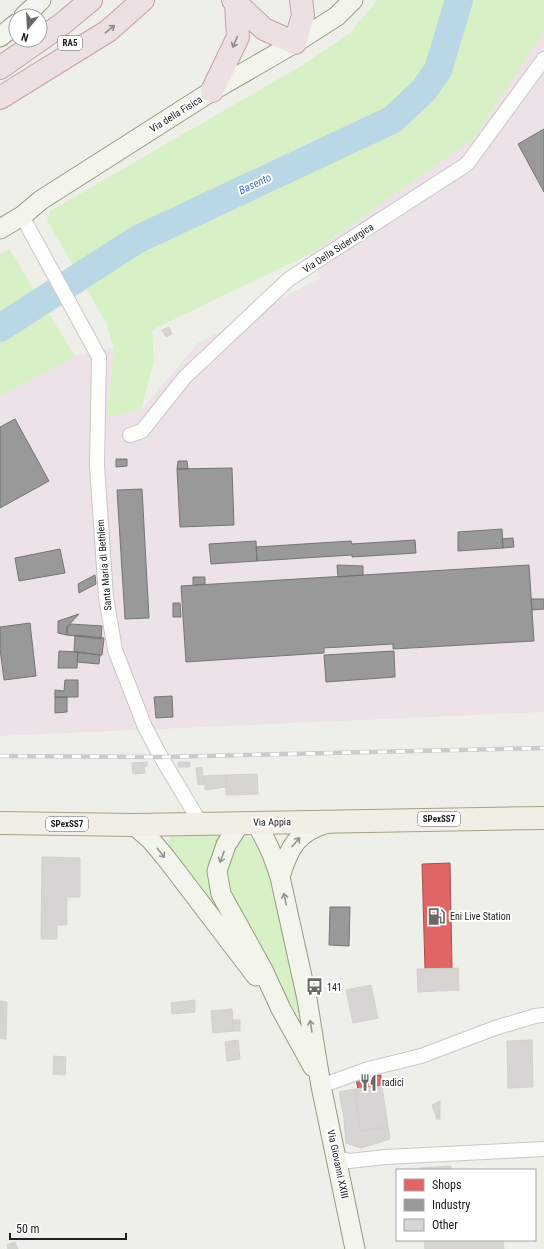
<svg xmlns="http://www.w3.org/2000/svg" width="544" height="1249" viewBox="0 0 544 1249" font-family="'Roboto Condensed',sans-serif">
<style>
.industrial{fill:#ede2e8}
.grass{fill:#d7f0c6}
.shops{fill:#e06666;stroke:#a75151}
.industry{fill:#999;stroke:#757575}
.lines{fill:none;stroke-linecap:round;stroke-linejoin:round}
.river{stroke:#bad7e5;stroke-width:28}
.building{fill:#d6d5d1;stroke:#d3d0cb}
.street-casing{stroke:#c8c8c6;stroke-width:16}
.secondary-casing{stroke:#959b80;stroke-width:21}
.primary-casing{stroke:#a6a085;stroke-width:24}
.highway-casing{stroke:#c79fa6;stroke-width:24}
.street{stroke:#fdfdfc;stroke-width:14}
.secondary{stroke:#f3f5ec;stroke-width:19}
.primary{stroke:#f2eee6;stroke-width:22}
.highway{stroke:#ece0e0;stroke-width:22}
.rail-casing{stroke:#cbcbcb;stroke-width:4.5}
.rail{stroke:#fff;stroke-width:3;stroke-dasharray:9;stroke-linecap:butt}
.oneway{stroke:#918a8a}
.oneway2{stroke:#949691}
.labels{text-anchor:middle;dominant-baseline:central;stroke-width:4;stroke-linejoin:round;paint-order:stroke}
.shield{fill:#fff;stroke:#646464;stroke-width:1}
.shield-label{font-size:9px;font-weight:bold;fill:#212121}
.street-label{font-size:10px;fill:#212121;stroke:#fff}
.poi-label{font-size:10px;fill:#212121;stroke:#fff;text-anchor:start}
.water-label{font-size:11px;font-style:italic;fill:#4371bb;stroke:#fff}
</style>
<rect width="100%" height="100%" fill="#efefea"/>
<path class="industrial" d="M544 31V712L0 736V397L75 356 114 348 107 417 141 410 198 343 321 277 310 254 473 139Z"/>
<path class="grass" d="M377 0H544V31L473 139 310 254 152 330 154 361 141 410 107 417 114 348 106 323 47 220 50 211 303 65 351 32Z
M9 249 75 356 0 397V254Z
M222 832 213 852 209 868 247 957 168 846C168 840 170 837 176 834Z
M244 834C257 839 263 852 268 864L301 1014 296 1013 235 908 224 885 227 858Z"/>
<path class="shops" d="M450 863 452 968 425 969 422 864Z
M381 1075V1085L358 1089 356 1079Z"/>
<path class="industry" d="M544 129V192L518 144Z
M15 419 49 481 0 508V427Z
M116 459H127V466L116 467Z
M178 461H187L188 469H177Z
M232 468 234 525 180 527 177 469Z
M142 489 149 618 125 619 117 490Z
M502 529 503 548 458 551V532Z
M513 538 514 547 503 548 502 539Z
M415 540 416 553 352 557V555L257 561 256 547 351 541 352 544Z
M256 541 257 561 211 564 209 544Z
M60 549 65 573 19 581 15 558Z
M337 565 363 566V575L338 577Z
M529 565 534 641 393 649V644L324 648V653L186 662 181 586Z
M95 575 96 584 79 593 78 584Z
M193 577H205V584L193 585Z
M531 599H544V609L532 610Z
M173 603H180L181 617H173Z
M79 614 67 627V635L58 633V621Z
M30 623 36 676 4 680 0 649V627Z
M71 624 102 626 101 639 67 635V627Z
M75 635 104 638 102 655 74 652Z
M59 651 78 652 77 668H58Z
M394 651 395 677 326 682 324 655Z
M78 652 100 655 99 664 77 662Z
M65 680H78V697H55V690L64 691Z
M172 696 173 717 156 718 154 697Z
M55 697H67V712L55 713Z
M330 907H350L349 946 329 945Z"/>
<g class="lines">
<path class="river" d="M0 328 138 239 392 120 424 90 438 70 459 0"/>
</g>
<path class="building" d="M169 327 172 334 166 337 162 330Z
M147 762V766H144L145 773 133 774 132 763Z
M178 762H190V767H178Z
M202 767 204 784 198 785 196 768Z
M257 774 258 794 226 795V775Z
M226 775V787L205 790 204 776Z
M42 857 80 858V897H67V925H57V939H41Z
M458 968 459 990 418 992 417 969Z
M371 985 378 1018 353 1023 346 990Z
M195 1000V1012L172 1014 171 1003Z
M0 1001 7 1002 6 1039 0 1038Z
M232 1009 234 1031 213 1033 211 1011Z
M233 1020H240V1031H234Z
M238 1040 240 1059 227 1061 225 1042Z
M532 1040 533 1087 508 1088 507 1041Z
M54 1056 66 1057 65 1075 53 1074Z
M382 1086 388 1127 360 1131 355 1089Z
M355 1089 360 1131 388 1127 390 1139 361 1148 346 1143 344 1118 339 1092Z
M440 1101V1119H437L432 1105Z
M451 1166V1170H420V1168Z
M424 1240H503L504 1249H425Z
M15 1242 18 1249H8L7 1245Z"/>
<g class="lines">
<defs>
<path id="street" d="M22 216 99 357 97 466 106 597 115 650 145 727 161 757 201 824
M130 435 142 431 185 377 289 279 467 164 544 59
M321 1086 368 1069 421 1056 495 1028 535 1016 544 1015
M337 1158 349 1161 386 1157 544 1149"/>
<path id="secondary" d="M24 16 41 0
M0 37 16 24
M0 229 22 216 41 200 212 91 295 43 337 16 353 0
M255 822C267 840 274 857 280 877L307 999 321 1086 355 1249
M240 823 226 845 217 871 221 894 263 970 281 1009 313 1067
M134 825 150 839 166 858 256 976
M280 877C289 847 297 832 328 823"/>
<path id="primary" d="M0 823 134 825 544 818"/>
<path id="highway" d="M233 0 264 29 295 43 303 15 301 0
M40 40 62 24 91 0
M0 68 40 40
M212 91 238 37 236 4
M0 98 108 31 143 0"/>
</defs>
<use href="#street" class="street-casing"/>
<use href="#secondary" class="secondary-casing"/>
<use href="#primary" class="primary-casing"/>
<use href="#highway" class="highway-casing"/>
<use href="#street" class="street"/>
<use href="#secondary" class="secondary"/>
<use href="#primary" class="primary"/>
<use href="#highway" class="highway"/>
<defs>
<path id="rail" d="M0 756 161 757 544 748"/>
</defs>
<use href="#rail" class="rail-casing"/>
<use href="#rail" class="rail"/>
</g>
<defs><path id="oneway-shaft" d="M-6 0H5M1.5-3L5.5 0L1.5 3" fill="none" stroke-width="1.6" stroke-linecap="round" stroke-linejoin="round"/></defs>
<g class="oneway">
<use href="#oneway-shaft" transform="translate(110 29) rotate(-39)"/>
<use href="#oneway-shaft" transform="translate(235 42) rotate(113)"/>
</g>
<g class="oneway2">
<use href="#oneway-shaft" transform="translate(296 842) rotate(-49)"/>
<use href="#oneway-shaft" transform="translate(161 853) rotate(51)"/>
<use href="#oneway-shaft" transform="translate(222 857) rotate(110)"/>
<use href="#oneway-shaft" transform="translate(285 899) rotate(-102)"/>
<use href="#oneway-shaft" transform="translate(311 1026) rotate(-99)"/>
</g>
<defs>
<symbol id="fuel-bare" viewBox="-9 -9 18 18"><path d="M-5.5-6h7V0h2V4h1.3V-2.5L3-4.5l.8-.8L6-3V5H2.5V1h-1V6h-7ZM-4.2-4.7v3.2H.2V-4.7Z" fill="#696967" stroke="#fff" stroke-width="2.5" paint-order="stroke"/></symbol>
<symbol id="bus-bare" viewBox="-9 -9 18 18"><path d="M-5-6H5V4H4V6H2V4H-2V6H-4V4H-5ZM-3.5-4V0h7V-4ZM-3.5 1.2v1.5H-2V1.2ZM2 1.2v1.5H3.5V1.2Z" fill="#696967" stroke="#fff" stroke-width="2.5" paint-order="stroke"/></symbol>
<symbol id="restaurant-bare" viewBox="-9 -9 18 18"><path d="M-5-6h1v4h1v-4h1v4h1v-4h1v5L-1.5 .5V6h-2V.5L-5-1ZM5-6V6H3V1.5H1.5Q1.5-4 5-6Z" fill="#696967" stroke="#fff" stroke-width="2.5" paint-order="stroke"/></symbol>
</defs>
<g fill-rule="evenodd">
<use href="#fuel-bare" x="424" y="904" width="25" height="25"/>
<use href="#bus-bare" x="302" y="974" width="25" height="25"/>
<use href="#restaurant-bare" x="356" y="1070" width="25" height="25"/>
</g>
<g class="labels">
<g class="shield">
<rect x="58" y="36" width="24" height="14" rx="3"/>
<rect x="418" y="812" width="42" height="14" rx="3"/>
<rect x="46" y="817" width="42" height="14" rx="3"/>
</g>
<g class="shield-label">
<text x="70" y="43">RA5</text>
<text x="439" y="819">SPexSS7</text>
<text x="67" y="824">SPexSS7</text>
</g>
<g class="street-label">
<text transform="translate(176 114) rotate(-32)">Via della Fisica</text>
<text transform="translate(338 248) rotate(-33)">Via Della Siderurgica</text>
<text transform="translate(104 565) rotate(-95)">Santa Maria di Bethlem</text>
<text transform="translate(272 822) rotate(-1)">Via Appia</text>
<text transform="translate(338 1164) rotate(78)">Via Giovanni XXIII</text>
</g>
<g class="poi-label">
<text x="450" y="916">Eni Live Station</text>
<text x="327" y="987">141</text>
<text x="382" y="1082">radici</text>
</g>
<g class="water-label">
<text transform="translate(255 184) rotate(-25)">Basento</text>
</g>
</g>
<rect x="396" y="1169" width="140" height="72" fill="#ffffff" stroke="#a6a6a6"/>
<rect x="404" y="1179" width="20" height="12" fill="#e06666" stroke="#a6a6a6"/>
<text x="432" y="1189" font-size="12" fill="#212121">Shops</text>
<rect x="404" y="1199" width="20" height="12" fill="#999999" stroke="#a6a6a6"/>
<text x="432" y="1209" font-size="12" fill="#212121">Industry</text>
<rect x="404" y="1219" width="20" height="12" fill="#d6d5d1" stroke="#a6a6a6"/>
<text x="432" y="1229" font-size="12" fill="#212121">Other</text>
<g transform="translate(28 28) rotate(198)"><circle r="19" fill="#ffffff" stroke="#a6a6a6"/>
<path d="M0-3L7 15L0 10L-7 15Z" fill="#696967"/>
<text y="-6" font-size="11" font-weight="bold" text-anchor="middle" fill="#212121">N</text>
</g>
<path d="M10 1233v6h116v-6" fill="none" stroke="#212121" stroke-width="2"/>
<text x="16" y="1233" font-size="12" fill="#212121" stroke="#ffffff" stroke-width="3" paint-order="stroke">50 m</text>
</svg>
